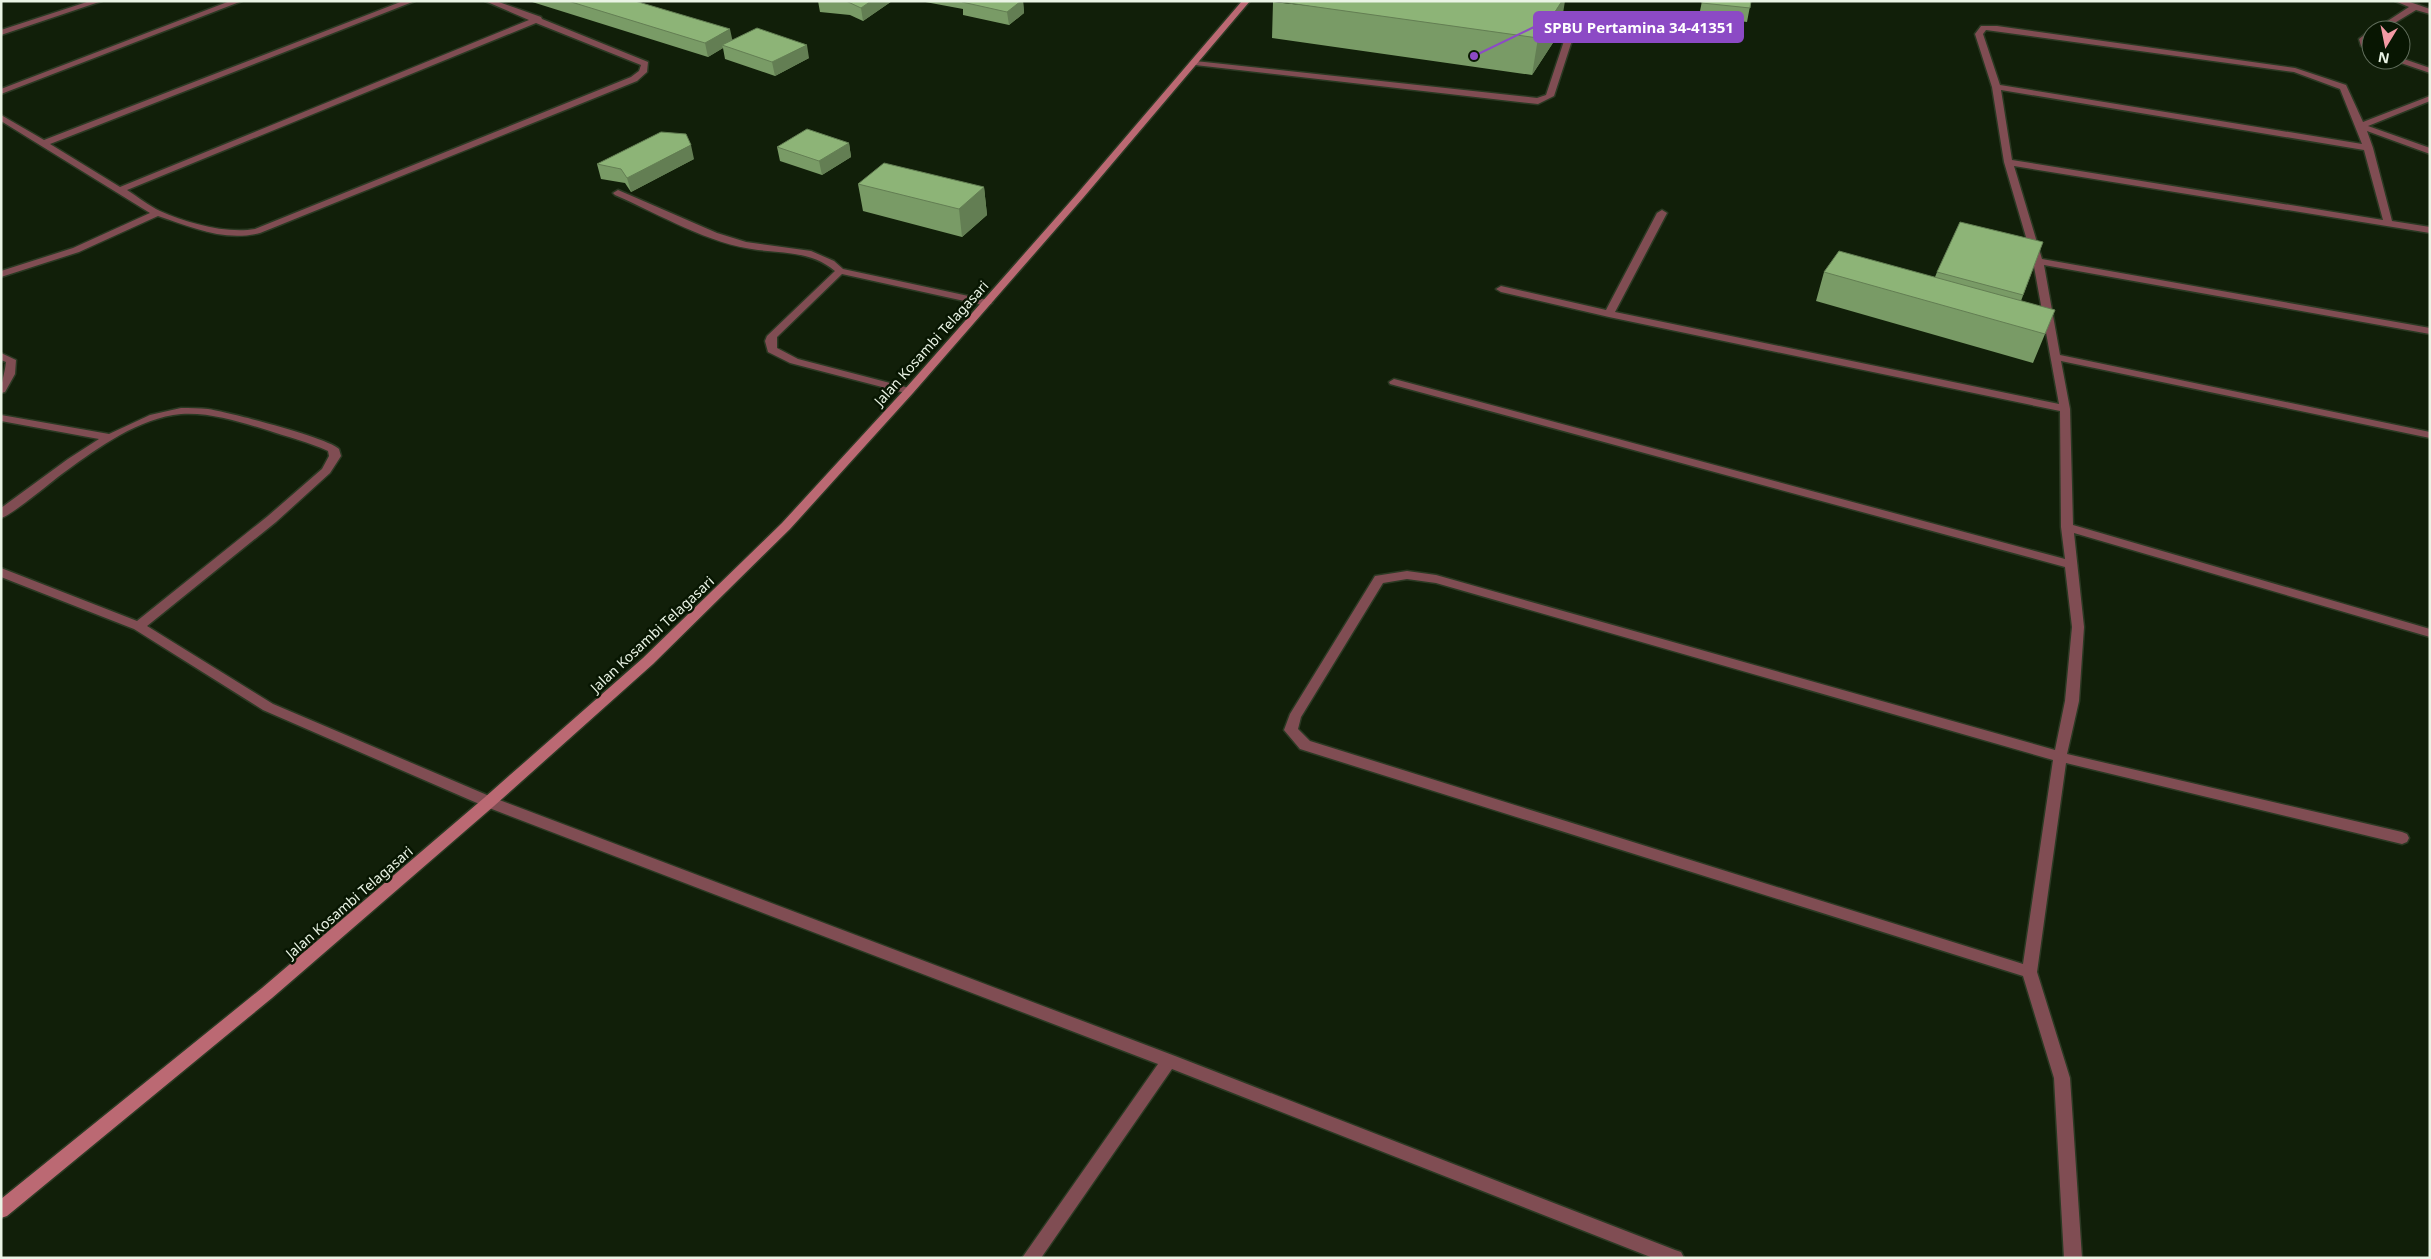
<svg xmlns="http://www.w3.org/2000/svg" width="2431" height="1259" viewBox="0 0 2431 1259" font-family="'Noto Sans',sans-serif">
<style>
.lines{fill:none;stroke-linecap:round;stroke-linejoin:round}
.service-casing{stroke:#2b3923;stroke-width:3}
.minor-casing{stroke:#2b3923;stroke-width:3}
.secondary-casing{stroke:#2b3923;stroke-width:3}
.service{fill:#804d53;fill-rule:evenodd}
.minor{fill:#804d53;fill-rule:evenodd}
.secondary{fill:#bb6973;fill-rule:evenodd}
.wall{fill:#799b66}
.shaded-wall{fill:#637e53}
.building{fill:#8db477;stroke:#637e53}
.labels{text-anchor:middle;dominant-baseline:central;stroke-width:5;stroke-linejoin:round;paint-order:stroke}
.street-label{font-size:14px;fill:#eaf4e5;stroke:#081602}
.leader{fill:none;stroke:#8c4ac5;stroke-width:2}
.callout-dot{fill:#8c4ac5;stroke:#081602;stroke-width:2}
.callout{fill:#8c4ac5;stroke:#8c4ac5;stroke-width:2}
.callout-label{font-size:15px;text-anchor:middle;font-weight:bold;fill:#fff}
</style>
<rect width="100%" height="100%" fill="#111f09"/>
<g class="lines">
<defs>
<path id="service" d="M1543 14 1570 18 1577 25 1554 96 1538 104 1195 65 1191 63 1195 61 1537 98 1546 95 1569 26 1565 22 1543 18Z"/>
<path id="minor" d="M90 1H102L1 35V30Z
M230 1H242L1 94V89Z
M403 1H415L50 144 120 187 529 20 485 1H496L541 17 542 19 648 62 647 72 637 81 260 233C224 242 191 227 158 216L79 252 1 277V271L73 248 150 213 1 121V115L44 140ZM536 23 641 65 639 71 631 77 255 229C226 234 187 223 160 211 149 206 138 197 127 190Z
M2395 1H2407L2430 9V14L2416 10 2383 30H2374L2409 7Z
M1981 26H1997L2295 68 2346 85 2363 122 2430 96V101L2368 126 2430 148V154L2367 131 2373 148 2392 221 2430 227V233L2014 166 2042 259 2430 328V334L2044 265 2060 355 2430 432V438L2061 361 2070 409 2073 525 2430 629V637L2074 533 2084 627 2079 701 2067 754 2402 832 2407 834 2409 838 2407 842 2402 844 2066 763 2037 972 2070 1078 2082 1258H2064L2054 1078 2023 976 1300 749 1284 730 1290 714 1375 576 1407 571 1436 575 2055 750 2065 701 2072 627 2065 567 1390 384 1389 382 1394 379 1398 380 2065 559 2061 527 2060 411 1609 317 1501 292 1496 289 1501 286 1606 310 1657 213 1662 210 1667 213 1615 312 2059 404 2033 261 2004 162 1992 87 1975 34ZM1986 30 2294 72 2340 89 2362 144 2000 85 1983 34ZM2001 90 2364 150 2383 220 2012 160ZM1407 579 1436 583 2053 760 2023 964 1310 741 1298 729 1301 717 1383 583Z
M2368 32H2371V37L2367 40 2371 45V51L2361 46 2359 39Z
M2401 58 2430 68V73L2398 62 2397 60H2401Z
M618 190 717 233 746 242 811 251 834 261 843 269 987 300 992 303 987 306 842 274 777 337V348L798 359 913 389 914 391 909 394 790 363 768 352 765 341 767 336 835 271C813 252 785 253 758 250 708 244 661 215 615 195L613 193Z
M1 353 16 360 15 374 5 392 1 393C1 382 5 373 6 362L1 360Z
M181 408C190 408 199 408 208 409 228 412 329 438 339 449L341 456 330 473 276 522 147 626 273 704 494 798 1175 1056 1675 1250 1681 1252 1684 1258H1653L1172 1069 1041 1258H1022L1158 1064 484 806 263 710 134 629 1 577V568L137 621 268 516 322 469 329 456 328 451C309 442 287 437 267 430 240 422 210 412 181 414 139 418 99 447 66 471 52 481 14 514 1 518V508L68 459 99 439 1 421V415L109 434 150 415Z"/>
<path id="secondary" d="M1242 1H1250L1083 198 913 393 790 529 653 664 494 806 272 998 7 1216 1 1218V1199L262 988 484 798 643 658 782 523 905 389 1077 194Z"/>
</defs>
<use href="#service" class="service-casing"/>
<use href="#minor" class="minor-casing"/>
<use href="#secondary" class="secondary-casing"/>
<use href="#service" class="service"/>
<use href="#minor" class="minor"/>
<use href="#secondary" class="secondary"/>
</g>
<path class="wall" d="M529 1H635L732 40 809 58 775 76 725 59 723 48 708 57Z
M818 1H892L863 21 850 15 820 12Z
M920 1H1023L1024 13 1009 25 963 15V9Z
M1702 1H1751L1747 22 1699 16Z
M1273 2 1560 32 1532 75 1272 38Z
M849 143 851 157 822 175 780 161 777 147Z
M694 159 631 192 625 183 601 179 597 164Z
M858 184 984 187 987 215 962 237 863 211Z
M2043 242 2021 301 2055 310 2033 363 1816 301 1824 272 1935 277 1937 272Z"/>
<path class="shaded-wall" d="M871 1H892L863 21 861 8Z
M1021 1H1023L1024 13 1009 25 1007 12Z
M1562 1H1565L1560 32 1532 75 1538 38Z
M730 29 733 43 722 45 723 48 708 57 705 43Z
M807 45 809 58 775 76 772 62Z
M849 143 851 157 822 175 819 161Z
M691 145 694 159 631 192 627 178Z
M984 187 987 215 962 237 959 209Z"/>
<path class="building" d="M568 1H635L730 29 705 43Z
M846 1H871L861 8Z
M963 1H1021L1007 12 962 2Z
M1274 1H1562L1538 38Z
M1702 1H1751L1750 8 1702 3Z
M757 28 807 45 772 62 722 45Z
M807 129 849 143 819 161 777 147Z
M661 132 686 134 691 145 627 178 621 169 597 164Z
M884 163 984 187 959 209 858 184Z
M1960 222 2043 242 2023 295 1937 272Z
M1839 251 2055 310 2045 334 1824 272Z"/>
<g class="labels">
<g class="street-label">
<text transform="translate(931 343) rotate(-48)">Jalan Kosambi Telagasari</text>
<text transform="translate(652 634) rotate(-43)">Jalan Kosambi Telagasari</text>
<text transform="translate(349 902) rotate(-41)">Jalan Kosambi Telagasari</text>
</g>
</g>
<path class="leader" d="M1474 56L1534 27"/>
<circle class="callout-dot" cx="1474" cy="56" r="5"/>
<rect class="callout" x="1534" y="12" width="209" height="30" rx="5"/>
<g class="callout-label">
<text x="1639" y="33">SPBU Pertamina 34-41351</text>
</g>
<rect width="2431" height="1259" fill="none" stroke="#eaf4e5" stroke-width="5"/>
<g transform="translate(2386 45) rotate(190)"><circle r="24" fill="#081602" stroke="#626f5d"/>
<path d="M0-4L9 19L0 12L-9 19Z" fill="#f49aa4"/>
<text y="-8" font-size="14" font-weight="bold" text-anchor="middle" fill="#eaf4e5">N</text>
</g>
</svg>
